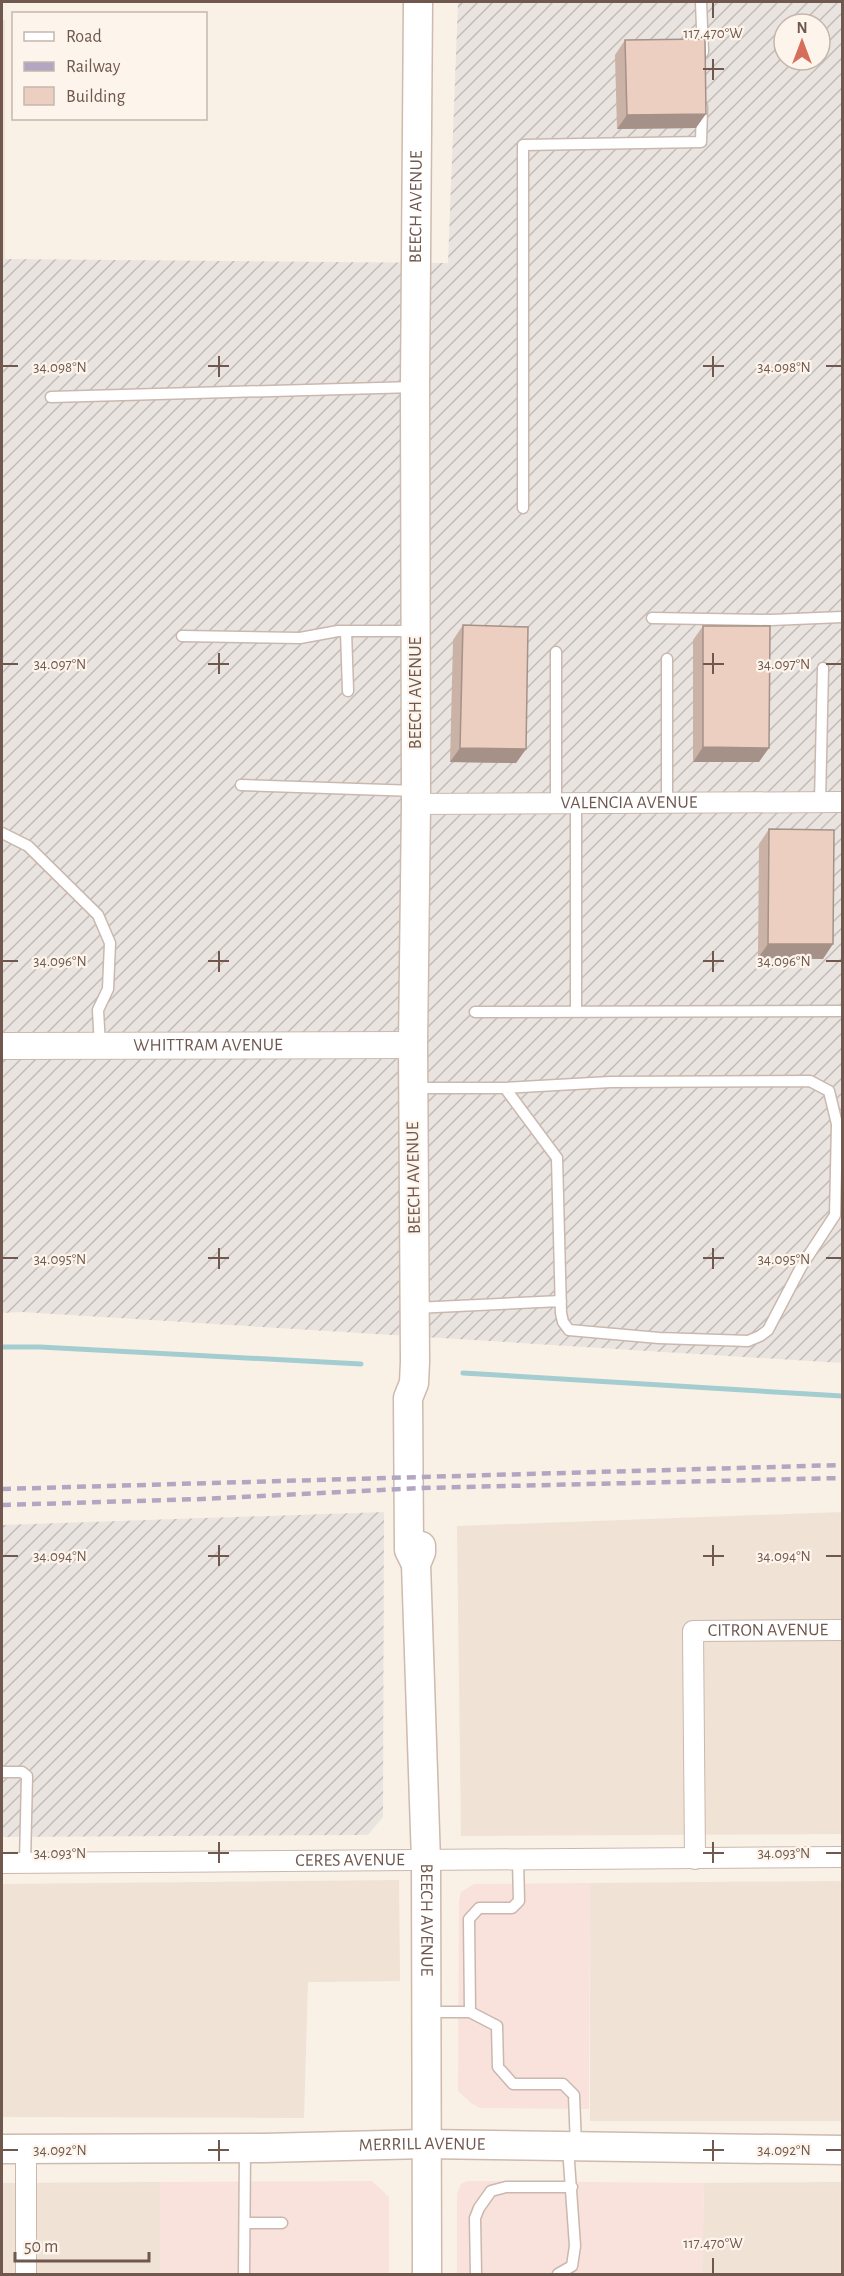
<svg xmlns="http://www.w3.org/2000/svg" width="844" height="2276" viewBox="0 0 844 2276" font-family="'Alegreya Sans',sans-serif">
<style>
.residential{fill:#f0e2d5}
.commercial{fill:#f8e2db}
.industrial{fill:url(#industrial-furrows);fill-rule:evenodd}
.lines{fill:none;stroke-linecap:round;stroke-linejoin:round}
.stream{stroke:#a4cdd1;stroke-width:5}
.service-casing{stroke:#cab8ae;stroke-width:13}
.minor-casing{stroke:#cab8ae;stroke-width:22}
.tertiary-casing{stroke:#cab8ae;stroke-width:28}
.secondary-casing{stroke:#cebaae;stroke-width:31}
.service{stroke:#fff;stroke-width:10}
.minor{stroke:#fff;stroke-width:20}
.tertiary{stroke:#fff;stroke-width:26}
.secondary{stroke:#fff;stroke-width:28}
.rail{stroke:#b3a6c2;stroke-width:4.5;stroke-dasharray:9 6;stroke-linecap:butt}
.wall{fill:#cbb2a6}
.shaded-wall{fill:#a59187}
.building{fill:#eccfc1;stroke:#a59187;stroke-width:1.5}
.ticks{fill:none;stroke:#70584e;stroke-width:2}
.labels{text-anchor:middle;dominant-baseline:central;stroke-width:4.5;stroke-linejoin:round;paint-order:stroke}
.street-label{font-size:18px;fill:#70584e;stroke:#fdf5ec}
.ticks-label{font-size:15px;text-anchor:middle;fill:#70584e;stroke:#fdf5ec;stroke-width:4.5;stroke-linejoin:round;paint-order:stroke}
</style>
<defs>
<pattern id="industrial-furrows" width="10" height="10" patternUnits="userSpaceOnUse" patternTransform="scale(1.5)"><rect width="10" height="10" fill="#eae4e0"/><path d="M-1 1l2-2M0 10L10 0M9 11l2-2" fill="none" stroke="#c2bcb8"/></pattern>
</defs>
<rect width="100%" height="100%" fill="#f9f1e6"/>
<path class="residential" d="M2 20H5V259H2Z
M842 1512V1834L461 1836 457 1526Z
M399 1880 400 1981 308 1982 304 2118 2 2117V1884Z
M842 1881V2121H590V1883Z
M160 2182V2274H2V2183Z
M842 2182V2274H702L704 2183Z"/>
<path class="commercial" d="M590 1883 589 2109 480 2108 471 2103 458 2091 459 1902 461 1892 474 1884Z
M372 2181 389 2197V2274H160V2182Z
M467 2181 704 2183 702 2274H457V2194L461 2184Z"/>
<path class="industrial" d="M458 2H842V1363L22 1312 2 1313V259L448 263ZM784 24H820V60H784Z
M384 1512 383 1817 368 1835 2 1837V1525Z"/>
<g class="lines">
<path class="stream" d="M2 1347H40L361 1364
M463 1373 842 1396"/>
<defs>
<path id="service" d="M701 2 703 52
M51 397 415 387
M523 508V145L701 142 702 107
M652 618 771 620 842 617
M346 631 348 691
M182 636 300 638 338 631H416
M667 659V803
M241 785 416 791
M820 802 823 668
M556 803V652
M576 803V1012
M2 833 28 846 98 915 110 943 108 989 98 1010 100 1046
M475 1012 842 1011
M413 1088H505L557 1158 561 1313 563 1322 569 1330 659 1338 748 1341 760 1336 768 1330 801 1267 835 1215 837 1124 829 1091 810 1081 610 1082 505 1088
M415 1308 561 1301
M2 1772H22L27 1776 25 1863
M427 2012H470L497 2026 498 2067 513 2084H563L574 2095 576 2146
M470 2012 469 1919 479 1908H512L519 1901 518 1860
M245 2223H282
M244 2274 245 2149
M476 2274 475 2218 479 2208 491 2191 506 2187H572
M558 2274 572 2266 575 2246 568 2148"/>
<g id="minor">
<path id="s1" d="M416 804 842 802"/>
<path id="s2" d="M695 1859 693 1631 842 1630"/>
<path id="s3" d="M2 1863 842 1857"/>
<path d="M26 2274V2149"/>
</g>
<g id="tertiary">
<path id="s4" d="M2 1046 413 1045"/>
</g>
<g id="secondary">
<path id="s5" d="M421 1546V1552L416 1564 426 1861 427 2274"/>
<path id="s6" d="M416 1564 409 1550 408 1398 414 1383 415 1362 413 1045 416 804 415 387 418 2"/>
<path id="s7" d="M2 2149 264 2148 425 2144 842 2150"/>
</g>
</defs>
<use href="#service" class="service-casing"/>
<use href="#minor" class="minor-casing"/>
<use href="#tertiary" class="tertiary-casing"/>
<use href="#secondary" class="secondary-casing"/>
<use href="#service" class="service"/>
<use href="#minor" class="minor"/>
<use href="#tertiary" class="tertiary"/>
<use href="#secondary" class="secondary"/>
<path class="rail" d="M2 1489 842 1465
M2 1505 202 1499 421 1488 842 1478"/>
</g>
<path class="wall" d="M625 40 696 128 617 129 615 55Z
M463 625 526 749 516 763 450 762 453 640Z
M703 626 759 762H693V640Z
M769 829 823 959 758 958 759 844Z"/>
<path class="shaded-wall" d="M706 114 696 128 617 129 627 115Z
M703 747 769 748 759 762H693Z
M460 748 526 749 516 763 450 762Z
M768 944H833L823 959 758 958Z"/>
<path class="building" d="M705 39 706 114 627 115 625 40Z
M463 625 528 627 526 749 460 748Z
M703 626H770L769 748 703 747Z
M769 829 834 830 833 944H768Z"/>
<path class="ticks" d="M713 3V18M713 59V80M703 69H724M219 356V377M713 356V377M3 366H18M208 366H229M703 366H724M826 366H841M219 653V674M713 653V674M3 664H18M208 664H229M703 664H724M826 664H841M219 951V972M713 951V972M3 961H18M208 961H229M703 961H724M826 961H841M219 1248V1269M713 1248V1269M3 1258H18M208 1258H229M703 1258H724M826 1258H841M219 1545V1566M713 1545V1566M3 1556H18M208 1556H229M703 1556H724M826 1556H841M219 1842V1863M713 1842V1863M3 1853H18M208 1853H229M703 1853H724M826 1853H841M219 2140V2161M713 2140V2161M3 2150H18M208 2150H229M703 2150H724M826 2150H841M713 2258V2273"/>
<g class="labels">
<g class="street-label">
<text stroke="none"><textPath href="#s6" startOffset="1360">BEECH AVENUE</textPath></text>
<text transform="translate(416 693) rotate(-90)">BEECH AVENUE</text>
<text stroke="none"><textPath href="#s1" startOffset="213">VALENCIA AVENUE</textPath></text>
<text stroke="none"><textPath href="#s4" startOffset="206">WHITTRAM AVENUE</textPath></text>
<text transform="translate(414 1178) rotate(-91)">BEECH AVENUE</text>
<text stroke="none"><textPath href="#s2" startOffset="303">CITRON AVENUE</textPath></text>
<text stroke="none"><textPath href="#s3" startOffset="348">CERES AVENUE</textPath></text>
<text stroke="none"><textPath href="#s5" startOffset="375">BEECH AVENUE</textPath></text>
<text stroke="none"><textPath href="#s7" startOffset="420">MERRILL AVENUE</textPath></text>
</g>
</g>
<g class="ticks-label">
<text x="713" y="38">117.470°W</text>
<text x="60" y="372">34.098°N</text>
<text x="784" y="372">34.098°N</text>
<text x="60" y="669">34.097°N</text>
<text x="784" y="669">34.097°N</text>
<text x="60" y="966">34.096°N</text>
<text x="784" y="966">34.096°N</text>
<text x="60" y="1264">34.095°N</text>
<text x="784" y="1264">34.095°N</text>
<text x="60" y="1561">34.094°N</text>
<text x="784" y="1561">34.094°N</text>
<text x="60" y="1858">34.093°N</text>
<text x="784" y="1858">34.093°N</text>
<text x="60" y="2155">34.092°N</text>
<text x="784" y="2155">34.092°N</text>
<text x="713" y="2248">117.470°W</text>
</g>
<rect width="844" height="2276" fill="none" stroke="#70584e" stroke-width="6"/>
<rect x="12" y="12" width="195" height="108" fill="#fdf5ec" stroke="#c5b6ad" stroke-width="1.5"/>
<rect x="24" y="32" width="30" height="9" fill="#ffffff" stroke="#c5b6ad" stroke-width="1.5"/>
<text x="66" y="42" font-size="18" fill="#70584e">Road</text>
<rect x="24" y="62" width="30" height="9" fill="#b3a6c2" stroke="#c5b6ad" stroke-width="1.5"/>
<text x="66" y="72" font-size="18" fill="#70584e">Railway</text>
<rect x="24" y="87" width="30" height="18" fill="#eccfc1" stroke="#c5b6ad" stroke-width="1.5"/>
<text x="66" y="102" font-size="18" fill="#70584e">Building</text>
<g transform="translate(802 42)"><circle r="28" fill="#fdf5ec" stroke="#c5b6ad" stroke-width="1.5"/>
<path d="M0-4.5L10 22L0 15L-10 22Z" fill="#d56e5a"/>
<text y="-9" font-size="16" font-weight="bold" text-anchor="middle" fill="#70584e">N</text>
</g>
<path d="M15 2252v9h134v-9" fill="none" stroke="#70584e" stroke-width="3"/>
<text x="24" y="2252" font-size="18" fill="#70584e" stroke="#fdf5ec" stroke-width="4.5" paint-order="stroke">50 m</text>
</svg>
